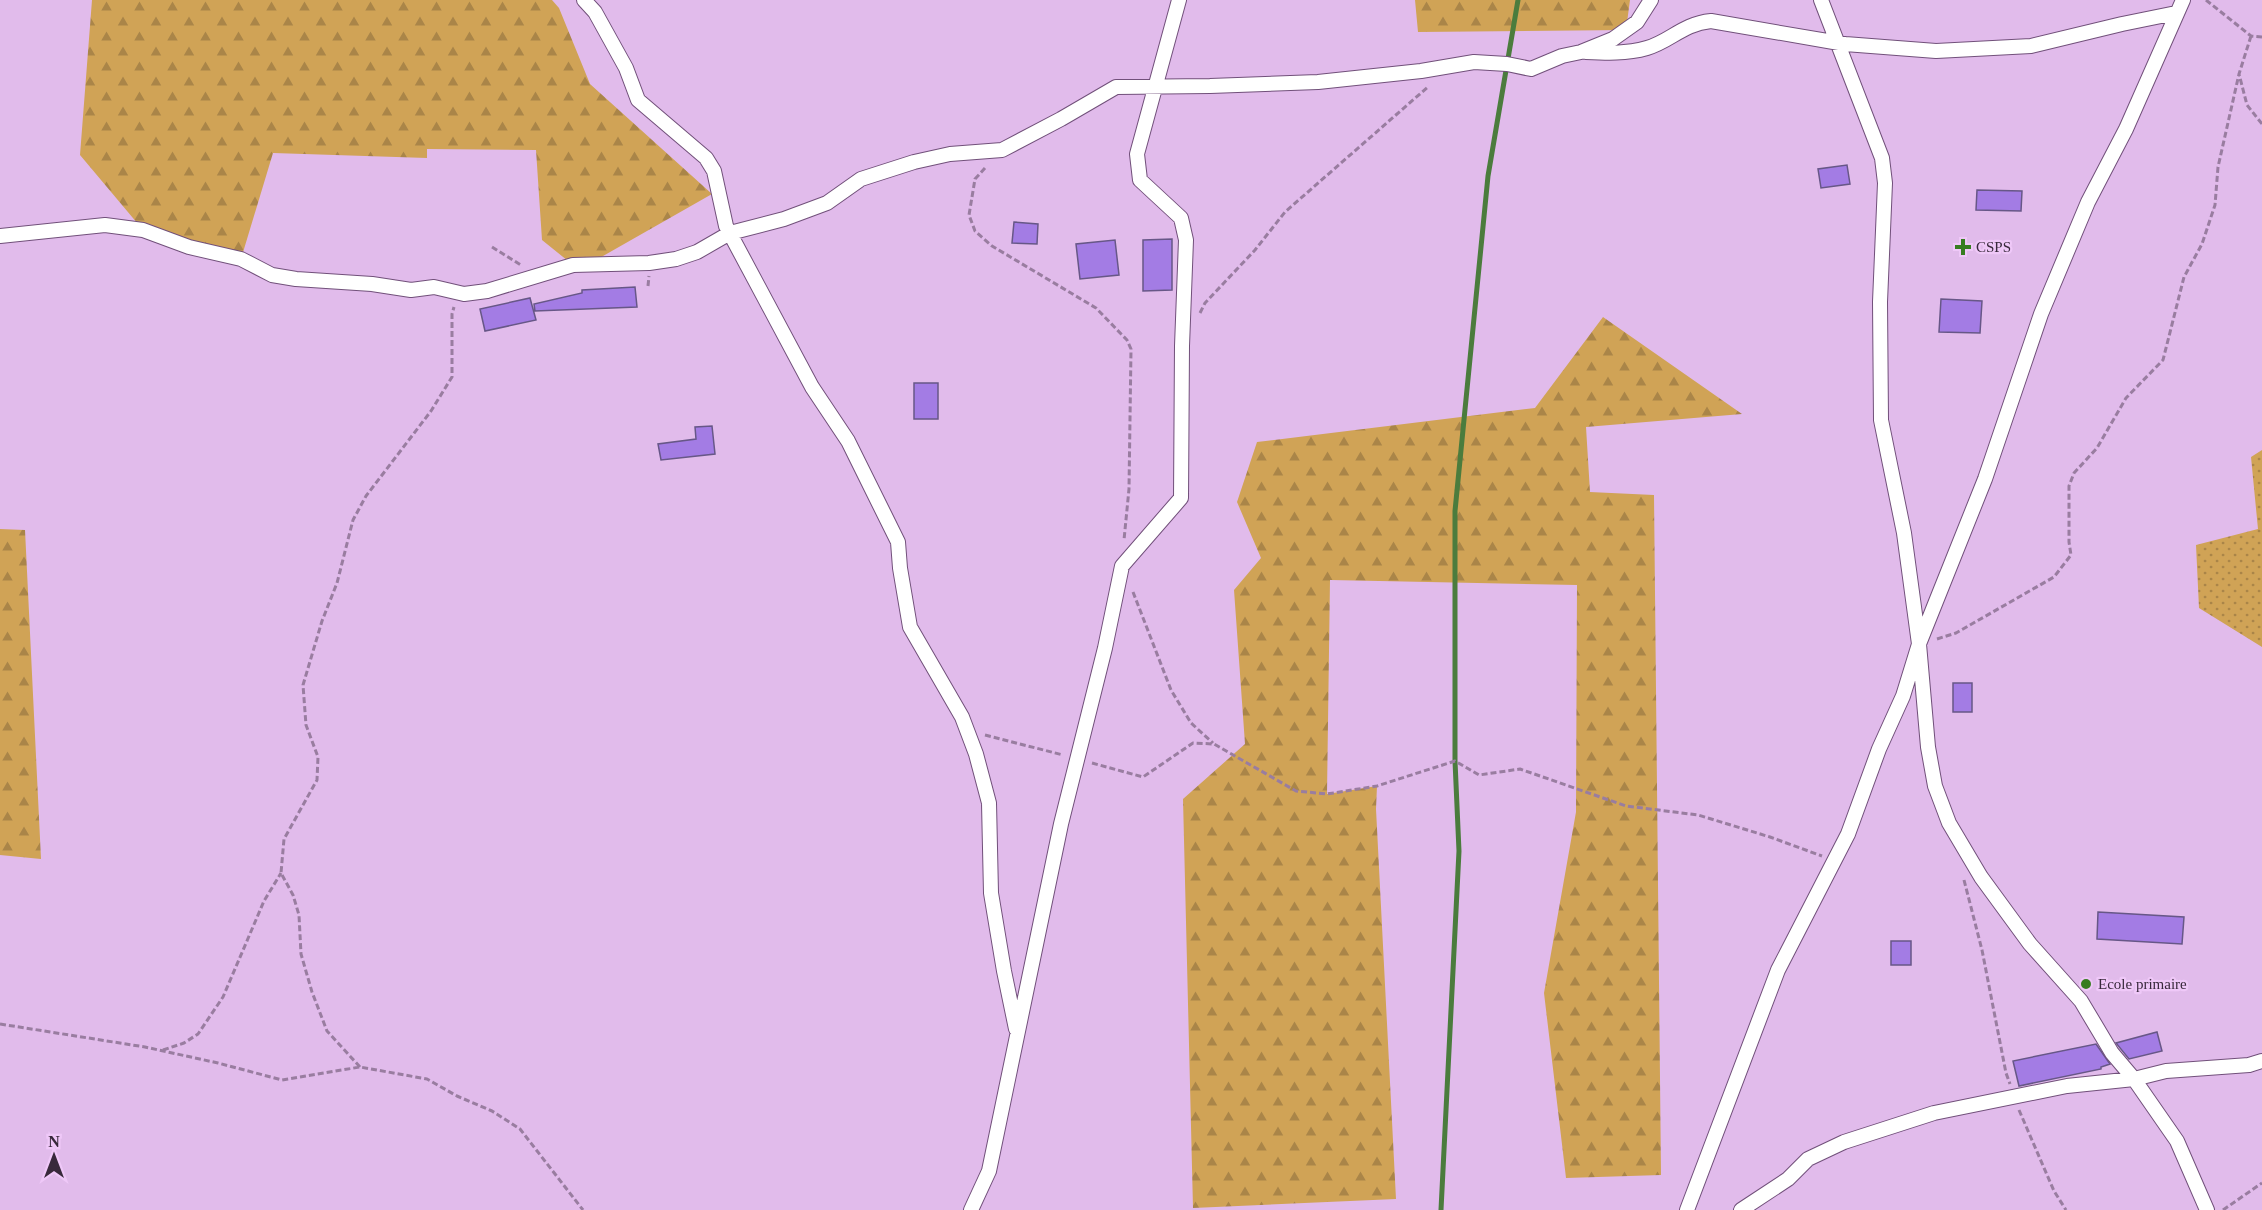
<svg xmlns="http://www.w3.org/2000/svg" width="2262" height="1210" viewBox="0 0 2262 1210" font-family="'Times New Roman',serif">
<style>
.grass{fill:url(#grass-dots)}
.forest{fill:url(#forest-firs)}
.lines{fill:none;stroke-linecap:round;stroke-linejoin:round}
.stream{stroke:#4b7c3d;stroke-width:5}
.building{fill:#a37ce4;stroke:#675787;stroke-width:1.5}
.minor-casing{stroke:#71507a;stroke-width:16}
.path{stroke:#997da0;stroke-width:3;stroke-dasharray:6 3;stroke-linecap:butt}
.minor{stroke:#fff;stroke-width:14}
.poi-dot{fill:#377d21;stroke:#efc8f8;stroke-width:2}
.labels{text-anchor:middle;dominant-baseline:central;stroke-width:4.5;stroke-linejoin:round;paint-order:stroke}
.poi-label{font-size:15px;fill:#38293b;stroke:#efc8f8;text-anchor:start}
</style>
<defs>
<pattern id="grass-dots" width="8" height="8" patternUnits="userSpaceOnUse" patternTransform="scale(1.5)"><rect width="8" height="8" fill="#d0a356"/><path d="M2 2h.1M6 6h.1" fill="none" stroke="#aa8548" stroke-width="1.8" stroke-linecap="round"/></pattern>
<pattern id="forest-firs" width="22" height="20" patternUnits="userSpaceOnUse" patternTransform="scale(1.5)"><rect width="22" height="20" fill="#d0a356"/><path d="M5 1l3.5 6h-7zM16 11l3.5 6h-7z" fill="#aa8548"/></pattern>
</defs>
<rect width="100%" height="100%" fill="#e1bbeb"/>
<path class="grass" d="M2262 450V647L2199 608 2196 545 2258 529 2251 457Z"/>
<path class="forest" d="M92 0H552L559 8 590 84 712 194 589 264 573 265 542 240 536 150 427 149V158L273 153 241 259 143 230 80 155Z
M1415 0H1630L1626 30 1418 32Z
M1603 317 1742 414 1586 427 1590 492 1654 495 1661 1175 1566 1178 1544 993 1576 812 1577 585 1330 580 1327 794 1377 786 1376 809 1396 1199 1193 1208 1183 799 1245 744 1234 590 1261 558 1237 502 1257 442 1535 408Z
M0 529 25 530 41 859 0 855Z"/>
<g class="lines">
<path class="stream" d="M1441 1210 1459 851 1455 761V511L1488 176 1518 0"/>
</g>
<path class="building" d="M1847 165 1850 184 1821 188 1818 169Z
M1977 190 2022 191 2021 211 1976 210Z
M1014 222 1038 224 1037 244 1012 243Z
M1172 239V290L1143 291V240Z
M1115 240 1119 275 1080 279 1076 244Z
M635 287 637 307 535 311 534 304 582 293V290Z
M530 298 536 320 485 331 480 309Z
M1941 299 1982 301 1980 333 1939 332Z
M914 383H938V419H914Z
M712 426 715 454 661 460 658 444 696 439 695 427Z
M1953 683H1972V712H1953Z
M2098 912 2184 917 2182 944 2097 939Z
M1891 941H1911V965H1891Z
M2157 1032 2162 1051 2129 1059 2116 1043Z
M2096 1044 2110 1064 2101 1067V1069L2019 1086 2013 1061Z"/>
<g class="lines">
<defs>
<path id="minor" d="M584 0 595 12 626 68 638 100 706 158 714 171 726 226 812 387 848 441 898 542 900 568 910 627 962 717 976 754 989 803 991 893 1004 971 1016 1029
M1821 0 1882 158 1885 183 1880 302 1881 420 1904 533 1919 644 1928 747 1935 786 1949 823 1981 877 2030 944 2081 1001 2112 1053 2134 1079 2177 1141 2207 1210
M1586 52C1606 53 1626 54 1647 48 1671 41 1682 24 1711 21L1845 44 1936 51 2031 46 2122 24 2176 13
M0 236 105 225 143 230 189 247 241 259 272 275 296 279 372 284 411 290 434 287 464 294 487 291 573 265 649 263 676 259 697 252 730 233 784 219 827 203 861 179 914 162 950 154 1002 150 1061 119 1116 87 1210 86 1318 82 1421 71 1474 62 1507 64 1531 69 1562 56 1581 52 1613 39 1637 22 1651 0
M971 1210 989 1171 1061 824 1105 648 1122 566 1181 498 1182 346 1186 240 1181 218 1140 180 1137 154 1179 0
M1687 1210 1778 970 1848 834 1879 749 1903 696 1919 644 1985 479 2041 314 2088 202 2126 129 2183 0
M1741 1210 1788 1179 1808 1159 1844 1142 1934 1113 2067 1086 2134 1079 2166 1071 2249 1065 2262 1061"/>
</defs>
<use href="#minor" class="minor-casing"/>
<path class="path" d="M2206 0 2251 36 2262 37
M2251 36 2239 74 2247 105 2262 124
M985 168 975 179 969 215 975 231 992 246 1096 308 1127 340 1131 349 1129 489 1124 540
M492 247 521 265
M648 286 649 276
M1200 313 1205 303 1255 250 1285 212 1429 86
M1133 592 1171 690 1191 723 1213 743
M1937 639 1956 633 2054 577 2071 555 2069 542V486L2074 473 2097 448 2126 398 2163 360 2184 277 2202 244 2215 205 2218 167 2239 74
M985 735 1063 755
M1092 763 1143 777 1193 743 1214 744 1296 791 1327 794 1377 786 1455 761 1479 775 1520 769 1626 806 1698 815 1770 837 1822 856
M1964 880 1982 950 2006 1073 2010 1084
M0 1024 145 1047 218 1063 282 1080 360 1067 427 1079 457 1096 492 1111 520 1129 583 1210
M163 1050 184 1043 198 1034 223 997 264 901 281 873
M360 1067 327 1031 312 992 301 954 299 915 293 895 281 873 284 839 317 780 318 757 306 725 303 685 322 621 337 583 353 520 366 496 431 411 452 377V314L454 307
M2019 1110 2054 1191 2066 1210
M2223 1210 2262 1183"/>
<use href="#minor" class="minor"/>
</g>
<g class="poi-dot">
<path d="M1960 238h6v6h6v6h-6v6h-6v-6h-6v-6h6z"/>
<circle cx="2086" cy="984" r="6"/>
</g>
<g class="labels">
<g class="poi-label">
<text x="1976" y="247">CSPS</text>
<text x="2098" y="984">Ecole primaire</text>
</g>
</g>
<g transform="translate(54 1156)" stroke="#efc8f8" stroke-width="4.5" paint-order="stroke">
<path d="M0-4.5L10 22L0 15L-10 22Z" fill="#38293b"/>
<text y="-9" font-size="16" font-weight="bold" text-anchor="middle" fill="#38293b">N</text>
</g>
</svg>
